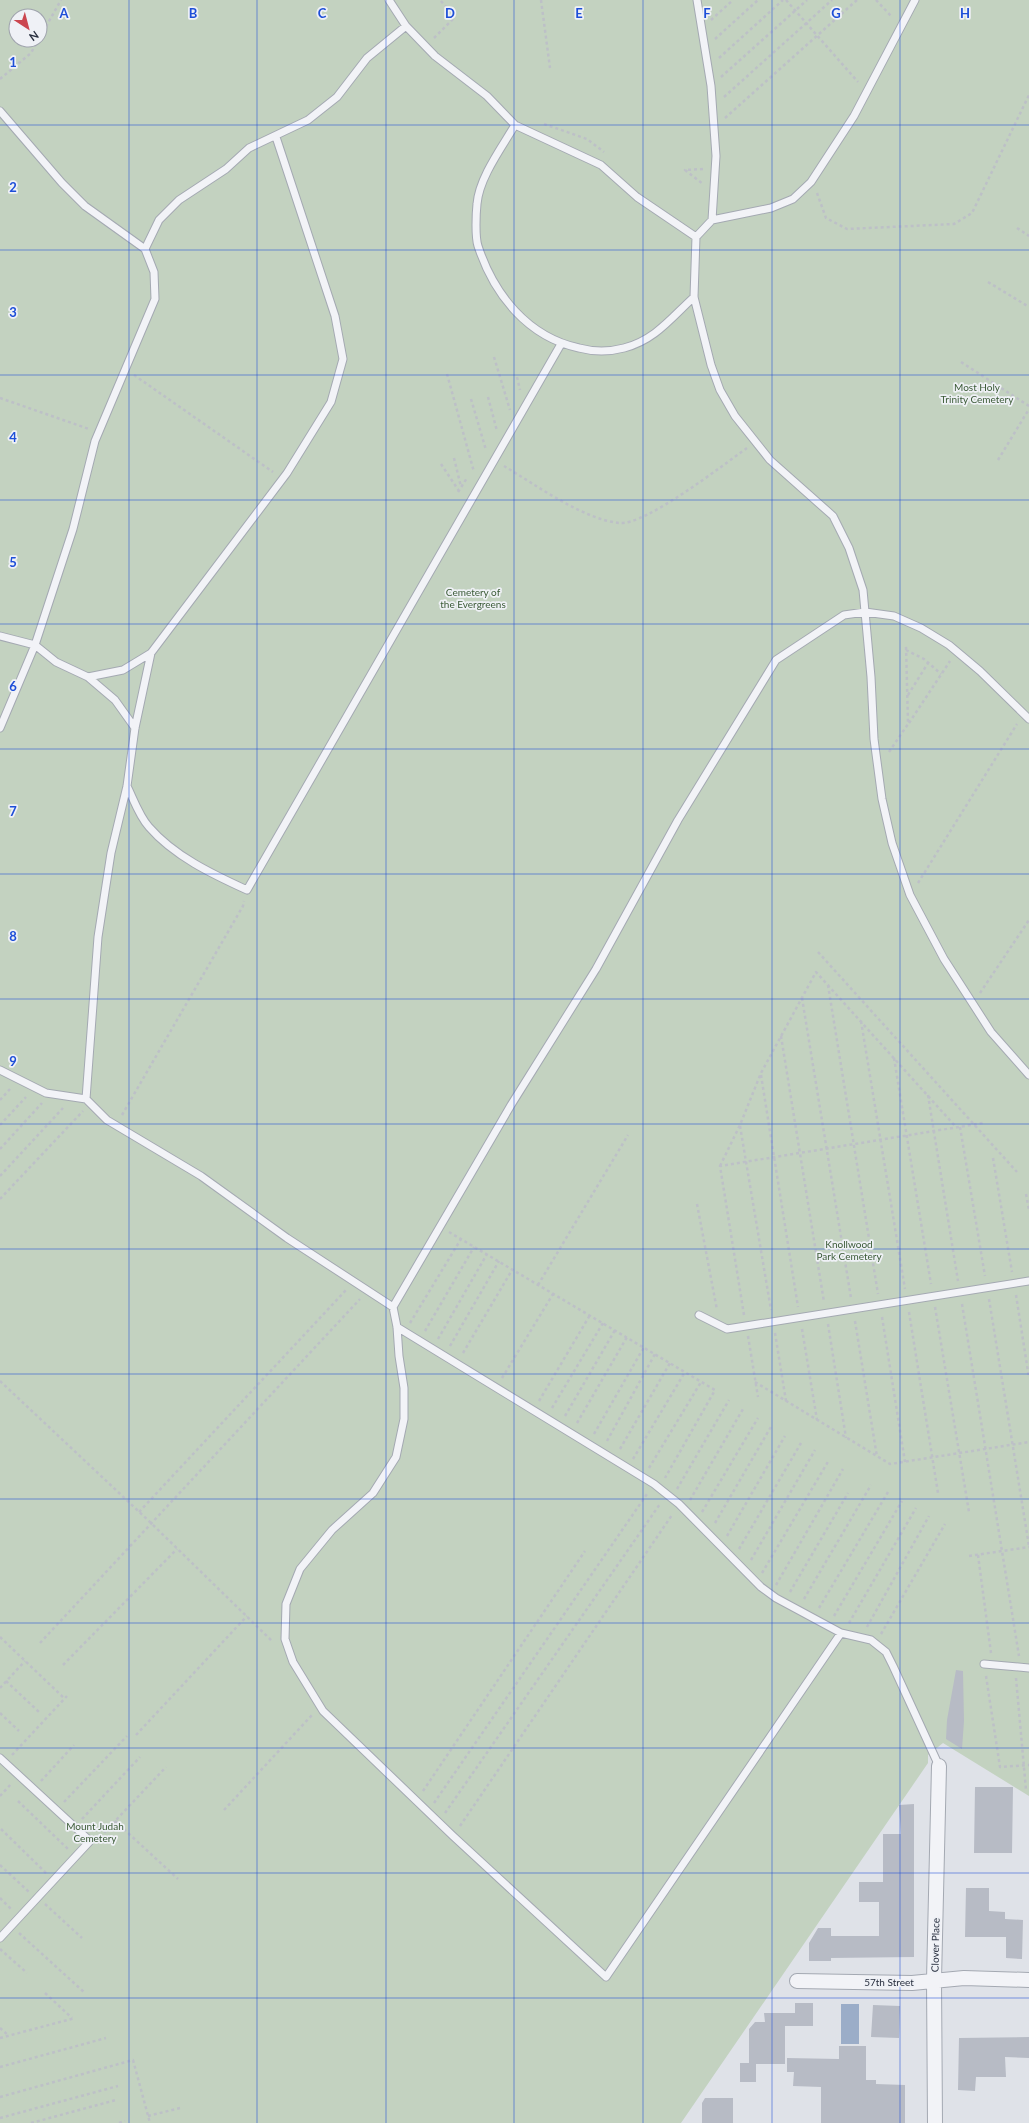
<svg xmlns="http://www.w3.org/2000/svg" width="1029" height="2123" viewBox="0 0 1029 2123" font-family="Lato,sans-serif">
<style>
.green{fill:#c3d2c0;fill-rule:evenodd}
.water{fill:#9badc8}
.building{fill:#b7bbc5}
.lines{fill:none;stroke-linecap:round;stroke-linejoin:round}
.service-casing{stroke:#a4a9b2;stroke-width:9}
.minor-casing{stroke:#a4a9b2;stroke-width:16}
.path{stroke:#bdc0c7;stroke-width:2.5;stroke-dasharray:3 3;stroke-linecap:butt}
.service{stroke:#f2f3f7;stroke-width:7}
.minor{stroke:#f2f3f7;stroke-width:14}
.grid{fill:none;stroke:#1d4ed8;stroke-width:1;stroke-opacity:0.55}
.labels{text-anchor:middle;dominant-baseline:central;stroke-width:3.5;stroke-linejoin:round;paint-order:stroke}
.park-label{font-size:10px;fill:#3a5a36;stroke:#eff1f6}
.street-label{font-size:10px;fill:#282f3f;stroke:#eff1f6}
.grid-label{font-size:13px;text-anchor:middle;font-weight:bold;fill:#1d4ed8;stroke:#eff1f6;stroke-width:3.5;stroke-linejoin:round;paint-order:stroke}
</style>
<rect width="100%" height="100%" fill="#dfe2e8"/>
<path class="green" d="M0 0H1029V1796L943 1743 928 1755V1763L681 2123H0ZM16 16H40V40H16Z"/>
<path class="water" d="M841 2004H859V2044H841Z"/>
<path class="building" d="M956 1670 963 1671 964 1721 962 1749 946 1739 947 1720Z
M975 1787H1013L1012 1853H974Z
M914 1804V1957L831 1958V1961H809V1943L818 1928H831V1936H879V1902H859V1882H883V1834H901L899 1805Z
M966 1888H989V1911L1005 1912V1919L1023 1920 1022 1959 1006 1958V1937H965Z
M795 2003H813V2026H785V2064H756V2082H740V2063H749V2029L755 2022H765L764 2013H795Z
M873 2005 900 2006 899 2038 871 2037Z
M1029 2037V2058L1005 2057 1006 2077H976L975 2091 958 2090 959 2038Z
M839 2046H866V2080H876V2084L905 2085V2123H821V2087L793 2086 794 2072H787V2058L839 2059Z
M705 2098H733V2123H702V2103Z"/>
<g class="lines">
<defs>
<path id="service" d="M389 0 406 26 435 56 487 96 515 125 601 165 637 197 696 237 694 297 711 365 720 390 735 416 770 460 833 516 849 548 863 590 871 677 874 739 882 799 892 843 910 895 944 959 991 1032 1029 1075
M697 0 711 86 716 156 712 220
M0 111 62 183 85 206 145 249 154 272 155 299 95 441 73 529 35 645 0 728
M515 125C502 147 479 178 477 204 476 213 475 237 478 246 494 295 528 337 579 348 594 352 609 352 624 348 655 340 671 318 694 297
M696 237 712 220 771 208 793 199 811 182 854 116 915 0
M145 249 159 220 179 200 226 169 249 148 308 120 337 97 367 58 406 26
M0 636 35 645 56 662 88 677 123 670 151 653 287 473 331 402 343 359 335 316 276 137
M88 677 115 700 135 728
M127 786C133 798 139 816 149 827 174 856 212 874 247 890L561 344
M0 1070 46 1093 86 1099 107 1120 201 1176 287 1238 393 1307
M86 1099 98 937 111 853 127 786 135 728 151 653
M699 1315 727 1329 1029 1281
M397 1327 654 1484 679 1504 761 1587 776 1598 841 1633 871 1640 886 1652 893 1666 939 1766
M841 1633 606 1977 453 1836 323 1711 293 1662 285 1639 286 1604 300 1569 332 1530 373 1493 396 1457 404 1419V1388L399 1356 397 1327 393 1307 511 1105 596 969 678 820 776 660 844 615 865 612 894 616 921 628 949 645 980 671 1029 719
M984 1664 1029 1668
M0 1758 90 1841 0 1938"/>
<path id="minor" d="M797 1981 912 1983 964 1978 1029 1980
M935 2123 934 1980 939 1766"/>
</defs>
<use href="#service" class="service-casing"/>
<use href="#minor" class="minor-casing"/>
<path class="path" d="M541 0 550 68
M786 0 858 82
M876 0 892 17
M711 20 733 0
M40 37 61 0
M434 38 455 17 440 0
M715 39 758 0
M719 58 783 0
M721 77 807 0
M0 79 31 53 38 40
M724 97 832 0
M725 118 857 0
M544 124 587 139 604 152
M703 169 685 170 703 184
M817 193 826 218 847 229 954 224 972 213 1029 95
M1017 228 1029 236
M988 282 1029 307
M494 357 510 410
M961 362 1029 406
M447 374 474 472
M134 375 273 472
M517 377 520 390
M488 397 497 431
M0 398 89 429
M471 399 486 450
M454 458 461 487
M998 460 1029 409
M441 464 461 494
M504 466C536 485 584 520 620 523 646 525 723 465 747 448
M458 492 467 478
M906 650 924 659 941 674
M908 695 928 663
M909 723 950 661
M889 752 908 724 906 645
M918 883 1017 724
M818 952 1017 1172
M828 985 878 1294
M980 993 1029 920
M802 998 851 1298
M861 1021 905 1289
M781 1036 824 1302
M894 1058 931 1284
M761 1075 798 1307
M928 1095 958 1281
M0 1100 10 1089
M122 1115 243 906 244 901
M0 1125 26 1097
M740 1126 771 1310
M960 1127 985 1276
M0 1149 42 1103
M993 1158 1012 1272
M720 1166 740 1125 761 1073 816 972 956 1127
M0 1176 63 1108
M1026 1194 1029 1210
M0 1199 83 1111
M697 1204 717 1310
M449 1232 715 1390 665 1478
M538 1285 628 1135
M1016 1295 1029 1378
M989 1299 1029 1546
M962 1304 1019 1656
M935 1307 969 1512
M909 1312 938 1493
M744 1315 720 1166 983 1123
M882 1317 905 1462
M855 1321 877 1457
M410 1323 461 1239
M828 1324 846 1438
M802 1329 817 1420
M425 1331 474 1247
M775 1333 786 1401
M748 1336 758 1397
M438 1339 487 1254
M450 1346 499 1261
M463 1353 512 1270
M502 1378 553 1294
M0 1381 151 1523 273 1642
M755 1382 890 1464 1029 1442
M539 1401 590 1315
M552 1408 603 1323
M565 1416 615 1330
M577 1423 627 1337
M594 1434 644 1347
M607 1441 655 1354
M620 1449 670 1363
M633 1459 685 1372
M649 1468 701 1382
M677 1489 729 1400
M690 1500 743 1409
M139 1512 346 1290
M702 1512 758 1418
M715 1523 772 1425
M727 1536 785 1436
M739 1549 801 1443
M978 1555 991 1653
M969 1556 1029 1547
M751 1560 815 1450
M762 1573 829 1460
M776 1585 843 1469
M790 1592 848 1493
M804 1599 871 1485
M819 1608 888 1492
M834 1616 902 1501
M849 1623 916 1508
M867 1627 929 1516
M881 1634 945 1524
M0 1637 65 1699
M40 1643 360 1299
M63 1665 177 1549
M986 1676 1000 1767 1029 1765
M1016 1678 1026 1790
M6 1681 39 1712
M0 1688 25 1661
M0 1713 19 1731
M136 1735 247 1616
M12 1755 67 1696
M41 1781 74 1745
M423 1791 585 1551
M0 1796 12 1783
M18 1801 68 1849
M64 1802 127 1736
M434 1803 647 1494
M224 1810 312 1715
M445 1813 660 1504
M82 1819 140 1757
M115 1821 178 1879
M460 1826 672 1515
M1 1829 46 1873
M100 1837 166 1767
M0 1865 29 1892
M0 1898 12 1910
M45 1904 82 1938
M19 1933 85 1993
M0 1949 27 1973
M45 1993 72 2018
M0 2028 8 2035
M0 2038 75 2018
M0 2067 106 2038
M0 2097 133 2060 150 2123
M148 2116 180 2108
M0 2118 118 2086
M31 2123 116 2100
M119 2123 125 2121"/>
<use href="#service" class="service"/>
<use href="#minor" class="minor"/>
</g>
<path class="grid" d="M129 0V2123M257 0V2123M386 0V2123M514 0V2123M643 0V2123M772 0V2123M900 0V2123M0 125H1029M0 250H1029M0 375H1029M0 500H1029M0 624H1029M0 749H1029M0 874H1029M0 999H1029M0 1124H1029M0 1249H1029M0 1374H1029M0 1499H1029M0 1623H1029M0 1748H1029M0 1873H1029M0 1998H1029"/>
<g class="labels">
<g class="park-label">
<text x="977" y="387">Most Holy<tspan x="977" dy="12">Trinity Cemetery</tspan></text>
<text x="473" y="592">Cemetery of<tspan x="473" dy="12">the Evergreens</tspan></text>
<text x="849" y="1244">Knollwood<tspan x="849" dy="12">Park Cemetery</tspan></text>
<text x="95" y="1826">Mount Judah<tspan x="95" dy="12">Cemetery</tspan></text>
</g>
<g class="street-label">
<text transform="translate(935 1945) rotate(-89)">Clover Place</text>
<text x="889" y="1982">57th Street</text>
</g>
</g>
<g class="grid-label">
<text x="64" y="18">A</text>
<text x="193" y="18">B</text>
<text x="322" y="18">C</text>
<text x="450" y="18">D</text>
<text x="579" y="18">E</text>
<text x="707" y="18">F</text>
<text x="836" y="18">G</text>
<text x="965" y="18">H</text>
<text x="13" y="67">1</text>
<text x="13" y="192">2</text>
<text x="13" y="317">3</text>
<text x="13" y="442">4</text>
<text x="13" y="567">5</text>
<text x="13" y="691">6</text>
<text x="13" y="816">7</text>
<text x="13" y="941">8</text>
<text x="13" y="1066">9</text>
</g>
<g transform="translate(28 28) rotate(144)"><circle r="19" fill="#eff1f6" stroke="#9fa3ad"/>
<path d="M0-3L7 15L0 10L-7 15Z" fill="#cb464f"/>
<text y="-6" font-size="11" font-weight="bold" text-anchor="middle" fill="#282f3f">N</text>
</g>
</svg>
